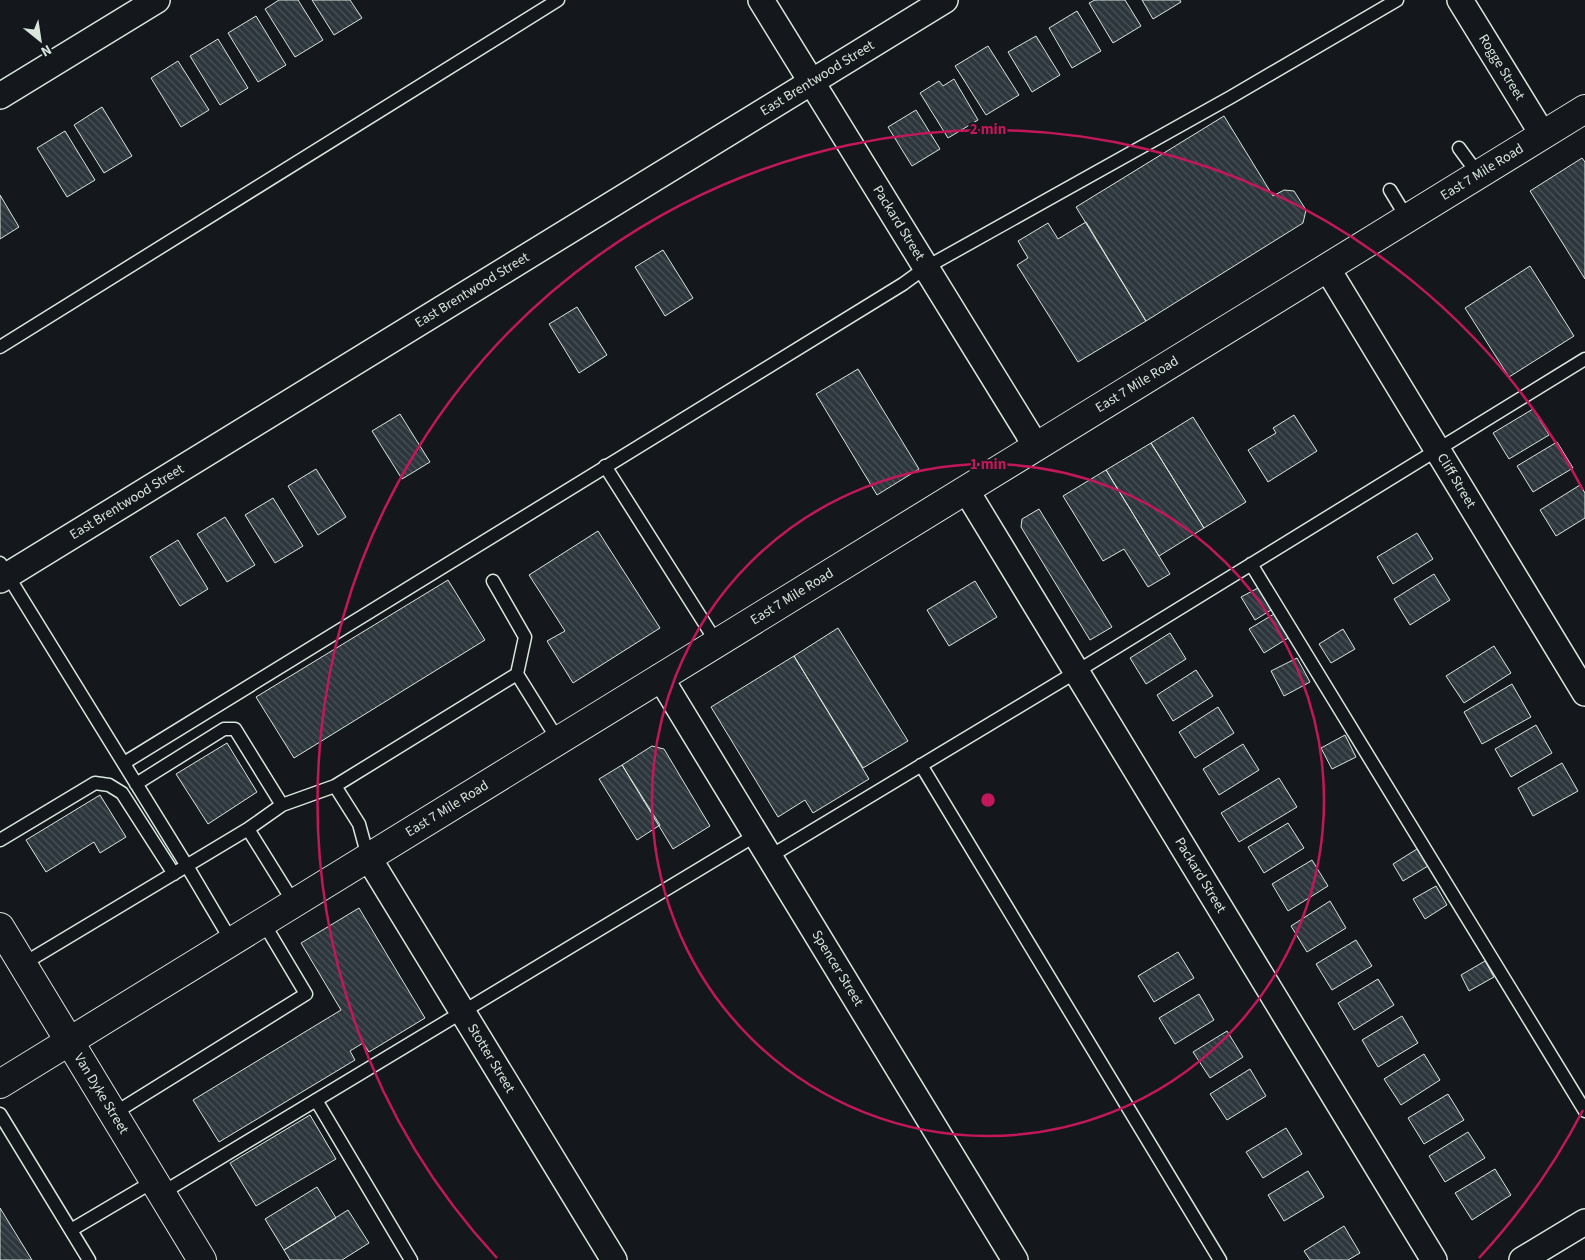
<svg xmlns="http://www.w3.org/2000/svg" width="1585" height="1260" viewBox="0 0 1585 1260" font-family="'Source Sans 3',sans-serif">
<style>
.building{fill:url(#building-back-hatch);stroke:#d8e6dc}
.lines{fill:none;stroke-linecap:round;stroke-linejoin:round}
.service-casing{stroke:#d8e6dc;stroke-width:15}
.minor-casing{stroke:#d8e6dc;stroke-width:28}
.tertiary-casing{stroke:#d8e6dc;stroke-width:30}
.primary-casing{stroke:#d8e6dc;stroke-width:30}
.service{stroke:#14181c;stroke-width:12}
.minor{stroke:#14181c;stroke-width:25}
.tertiary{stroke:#14181c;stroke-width:28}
.primary{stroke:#14181c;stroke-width:28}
.ring{fill:none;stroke:#c2185b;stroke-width:2.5}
.labels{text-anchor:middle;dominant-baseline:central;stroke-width:4;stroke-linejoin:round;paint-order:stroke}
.street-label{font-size:14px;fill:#d8e6dc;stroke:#14181c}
.centre{fill:#c2185b;stroke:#14181c;stroke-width:2.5}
.ring-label{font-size:15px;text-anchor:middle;font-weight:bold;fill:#c2185b;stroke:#14181c;stroke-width:4;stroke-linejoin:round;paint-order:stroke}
</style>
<defs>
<pattern id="building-back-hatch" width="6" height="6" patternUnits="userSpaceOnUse" patternTransform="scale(1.25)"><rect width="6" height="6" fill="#2c363c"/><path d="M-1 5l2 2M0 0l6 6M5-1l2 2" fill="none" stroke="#4a5358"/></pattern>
</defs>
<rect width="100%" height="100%" fill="#14181c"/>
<path class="building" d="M279 0H298L323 40 295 57 265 9Z
M312 0H350L362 18 334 35Z
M1095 0H1125L1141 26 1113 43 1089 3Z
M1142 0H1180L1181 2 1153 19Z
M1077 11 1101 51 1072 68 1049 28Z
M256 16 286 65 258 82 228 33Z
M1036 36 1060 75 1032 92 1008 52Z
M218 39 248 88 220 105 190 56Z
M988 46 1019 95 986 115 955 66Z
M178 61 209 110 181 127 151 78Z
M954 79 978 120 948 138 920 93 939 81 943 86Z
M102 107 132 156 104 173 74 125Z
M916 110 940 149 912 166 888 127Z
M1224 116 1273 196 1284 190 1294 191 1306 210 1303 223 1146 321 1076 207Z
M65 131 95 180 67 197 37 148Z
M1582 158 1585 162V279L1530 191Z
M0 195 19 227 0 239Z
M1086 222 1146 321 1078 362 1017 265 1028 258 1018 241 1048 223 1058 239Z
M663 250 693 298 665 316 635 267Z
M1530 266 1574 336 1509 377 1465 308Z
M577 307 607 355 579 373 549 324Z
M858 369 919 469 877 495 816 394Z
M1533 409 1549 435 1509 459 1493 433Z
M400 414 430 462 402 479 372 431Z
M1294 415 1317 451 1268 482 1248 450 1276 433 1273 428Z
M1193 417 1246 502 1204 528 1151 443Z
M1557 442 1573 468 1533 492 1517 466Z
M1151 443 1204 528 1159 556 1106 470Z
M316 469 346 517 318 535 288 486Z
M1106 470 1170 574 1148 587 1124 549 1103 561 1063 496Z
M1580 485 1585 493V518L1556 536 1540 510Z
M273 498 303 546 275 563 245 515Z
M1039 509 1112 627 1090 640 1021 527 1022 519Z
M225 517 255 565 227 582 197 534Z
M598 531 660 628 573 683 547 641 565 631 529 575Z
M1417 533 1433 559 1393 584 1377 557Z
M178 540 208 589 180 606 150 557Z
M1434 574 1450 600 1410 625 1394 599Z
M448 580 485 640 294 758 256 697Z
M975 581 997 617 949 646 927 610Z
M1258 588 1271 610 1255 620 1241 597Z
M1274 614 1288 638 1264 653 1249 629Z
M838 628 908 741 863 768 794 656Z
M1343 629 1355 649 1331 663 1319 644Z
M1170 633 1186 659 1146 684 1130 658Z
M1494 646 1511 673 1464 703 1446 676Z
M794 656 869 779 813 813 805 800 778 817 711 707Z
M1297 658 1310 682 1284 696 1271 671Z
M1196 670 1213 696 1173 721 1157 695Z
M1512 684 1531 717 1482 744 1464 712Z
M1218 707 1234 733 1195 758 1179 732Z
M1536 725 1552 753 1511 777 1495 749Z
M1345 735 1356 757 1332 769 1321 748Z
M227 743 257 792 208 824 176 774Z
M1243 744 1259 770 1219 795 1203 769Z
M652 746 664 749 710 826 673 849 622 765Z
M1562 763 1578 791 1533 816 1518 788Z
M622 765 660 825 637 840 599 779Z
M1279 778 1297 807 1239 842 1221 813Z
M100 795 126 837 100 853 94 842 46 872 26 840Z
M1288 823 1304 848 1264 873 1248 847Z
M1417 849 1428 866 1403 881 1393 864Z
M1312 860 1328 886 1288 911 1272 884Z
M1436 886 1447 905 1425 919 1413 899Z
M1330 901 1346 928 1307 952 1291 926Z
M359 908 425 1018 369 1052 363 1043 350 1051 355 1060 219 1142 193 1100 341 1010 301 943Z
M1356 940 1372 966 1332 990 1316 964Z
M1178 952 1194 978 1154 1002 1138 976Z
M1485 961 1494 977 1469 991 1461 975Z
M1378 979 1394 1005 1354 1030 1338 1003Z
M1199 994 1214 1020 1175 1044 1159 1018Z
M1402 1016 1418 1043 1378 1067 1362 1040Z
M1227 1031 1243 1057 1210 1078 1193 1052Z
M1424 1054 1440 1080 1401 1105 1384 1079Z
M1250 1069 1266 1096 1227 1120 1210 1094Z
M1448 1094 1464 1120 1424 1144 1408 1118Z
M310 1115 336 1159 256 1206 230 1163Z
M1286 1128 1302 1154 1263 1178 1246 1152Z
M1468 1132 1485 1158 1445 1182 1429 1156Z
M1495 1169 1511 1195 1472 1220 1455 1193Z
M1308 1171 1324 1197 1284 1221 1268 1195Z
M317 1187 336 1218 284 1250 265 1219Z
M0 1208 32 1260H0Z
M348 1210 369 1243 342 1260H290L284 1250Z
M1344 1226 1360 1253 1348 1260H1310L1304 1251Z"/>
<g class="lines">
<defs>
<path id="service" d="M1459 148 1478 174
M1390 190 1407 218
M0 347 558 0
M605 466 717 643
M0 563 187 866 232 942
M1251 564 1585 1111
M493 581 525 637 517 674
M124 763 903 284 925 268 1231 97 1397 0
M921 765 1220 1260
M136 784 224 729H235L282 805 248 829 294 903
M282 805 335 786
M0 840 95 783 109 785 122 793 174 874
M368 857 359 824 335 786 517 674 558 740
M769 857 1076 672 1585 359
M23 964 248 829
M316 1100 411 1260
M0 1114 89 1260
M113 1114 306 994 263 922
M162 1193 756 835
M71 1230 154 1181"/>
<g id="minor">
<path id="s1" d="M761 0 1036 446"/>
<path id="s2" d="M1460 0 1543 135"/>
<path d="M0 96 157 0"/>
<path id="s3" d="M1327 268 1585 693"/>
<path id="s4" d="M966 490 1434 1260"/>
<path id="s5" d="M0 580 945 0"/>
<path id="s6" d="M660 677 1015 1260"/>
<path id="s7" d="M368 857 614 1260"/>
<path d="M1522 1260 1585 1222"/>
</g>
<g id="tertiary">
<path id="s8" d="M0 1084 1585 109"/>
</g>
<g id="primary">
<path id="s9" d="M0 927 202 1260"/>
</g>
</defs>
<use href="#service" class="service-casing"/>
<use href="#minor" class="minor-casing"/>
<use href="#tertiary" class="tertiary-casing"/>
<use href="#primary" class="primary-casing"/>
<use href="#service" class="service"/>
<use href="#minor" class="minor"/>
<use href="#tertiary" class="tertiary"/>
<use href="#primary" class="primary"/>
</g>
<g class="ring">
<circle cx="988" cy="800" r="336"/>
<path d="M1583 1110A671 671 0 0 1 1479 1258M497 1258A671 671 0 1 1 1583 490"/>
</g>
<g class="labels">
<g class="street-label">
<text stroke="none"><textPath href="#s2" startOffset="79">Rogge Street</textPath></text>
<text stroke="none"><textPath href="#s5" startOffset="959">East Brentwood Street</textPath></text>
<text stroke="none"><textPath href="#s8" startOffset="1740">East 7 Mile Road</textPath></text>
<text stroke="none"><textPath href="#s1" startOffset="262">Packard Street</textPath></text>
<text stroke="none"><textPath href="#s5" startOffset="554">East Brentwood Street</textPath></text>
<text stroke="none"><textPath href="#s8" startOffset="1335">East 7 Mile Road</textPath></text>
<text stroke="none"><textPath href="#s3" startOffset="249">Cliff Street</textPath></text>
<text stroke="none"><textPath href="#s5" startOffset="149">East Brentwood Street</textPath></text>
<text stroke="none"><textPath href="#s8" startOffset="930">East 7 Mile Road</textPath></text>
<text stroke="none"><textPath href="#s8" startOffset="525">East 7 Mile Road</textPath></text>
<text stroke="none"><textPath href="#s4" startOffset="451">Packard Street</textPath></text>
<text stroke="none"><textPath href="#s6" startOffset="341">Spencer Street</textPath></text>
<text stroke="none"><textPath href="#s7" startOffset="236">Stotter Street</textPath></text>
<text stroke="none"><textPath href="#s9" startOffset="195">Van Dyke Street</textPath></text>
</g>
</g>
<circle cx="988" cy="800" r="8" class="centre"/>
<g class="ring-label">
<text x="988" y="134">2 min</text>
<text x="988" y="469">1 min</text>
</g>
<g transform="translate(40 40) rotate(150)" stroke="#14181c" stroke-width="4" paint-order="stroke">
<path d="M0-4L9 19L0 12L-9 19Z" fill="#d8e6dc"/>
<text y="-8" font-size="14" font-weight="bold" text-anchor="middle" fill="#d8e6dc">N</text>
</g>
</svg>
